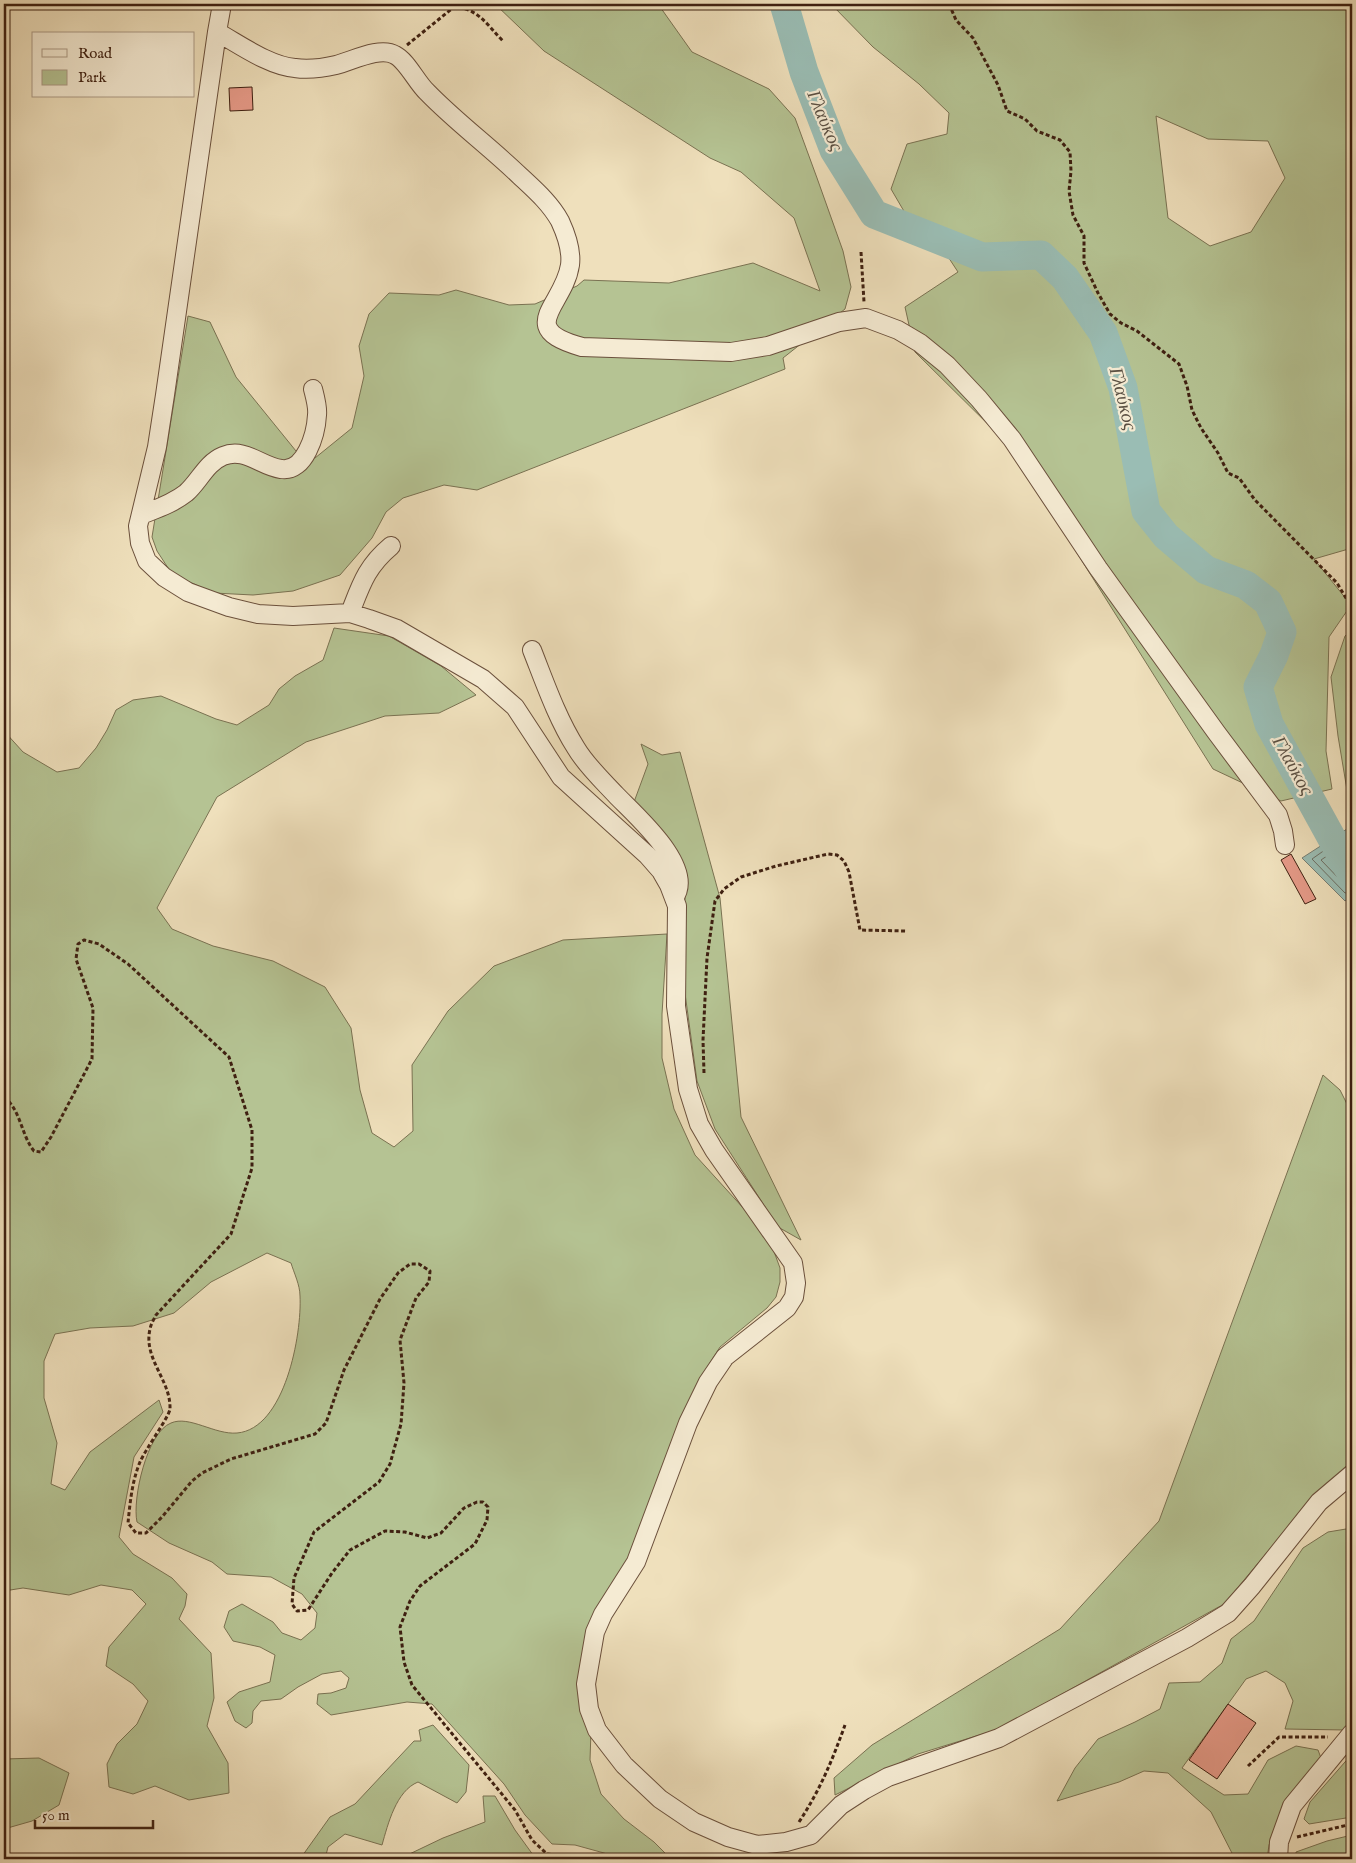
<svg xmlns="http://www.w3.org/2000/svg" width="1356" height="1863" viewBox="0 0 1356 1863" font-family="'IM FELL English',serif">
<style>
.green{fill:#b5c393;stroke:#7a7252;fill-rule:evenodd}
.water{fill:#9abdb4;stroke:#767e73}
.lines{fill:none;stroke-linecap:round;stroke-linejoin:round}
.shore{stroke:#6c6e62;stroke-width:1}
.river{stroke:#9abdb4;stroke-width:29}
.building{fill:#e69a88;stroke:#3f2011}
.minor-casing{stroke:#6b503c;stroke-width:20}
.path{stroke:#3f2011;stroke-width:3;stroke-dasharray:4 2.5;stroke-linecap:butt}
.minor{stroke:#f5ebd3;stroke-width:18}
.labels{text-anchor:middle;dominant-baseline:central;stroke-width:4.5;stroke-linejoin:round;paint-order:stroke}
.water-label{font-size:19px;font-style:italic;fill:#5a4f42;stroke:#f5ebd3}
</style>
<rect width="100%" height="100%" fill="#efe0bc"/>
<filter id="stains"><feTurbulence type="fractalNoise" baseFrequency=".004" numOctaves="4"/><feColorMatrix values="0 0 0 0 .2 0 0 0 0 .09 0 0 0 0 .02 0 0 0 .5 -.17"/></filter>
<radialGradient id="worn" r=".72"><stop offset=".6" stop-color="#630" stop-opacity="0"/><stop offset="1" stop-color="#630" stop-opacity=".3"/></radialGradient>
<path class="green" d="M495 4H658L692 52 769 89 795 118 817 178 843 251 851 287 845 309 783 358 785 369 477 490 444 485 403 498 386 512 372 538 340 575 293 591 253 595 214 593 172 574 157 551 152 537 188 316 210 322 236 377 296 451 315 458 352 428 364 376 359 346 369 314 389 293 439 295 456 290 509 305 535 304 577 286 584 280 669 283 753 263 820 291 794 218 741 172 710 158 544 51Z
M831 4H1352V548L1314 559 1351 605 1329 637 1326 751 1332 789 1281 801 1213 769 1009 445 915 352 905 307 958 272 939 243 905 213 891 189 907 144 947 134 949 113 919 84 873 47ZM1156 116 1208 139 1268 141 1285 178 1251 232 1210 246 1168 218Z
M334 628 389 636 441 666 476 695 439 713 385 716 306 742 217 797 157 908 172 929 213 946 273 961 325 987 351 1028 360 1090 372 1133 394 1147 413 1131 412 1065 448 1011 494 966 563 940 667 934 662 1014V1058L674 1109 695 1155 755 1221 772 1246 780 1268V1282L776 1297 767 1308 720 1347 699 1380 632 1557 595 1614 590 1760 601 1794 624 1819 654 1842 671 1859H618L604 1853 575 1845 552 1844 525 1815 504 1784 432 1704 407 1702 331 1715 317 1704 318 1694 331 1693 346 1688 349 1678 341 1671 322 1674 298 1687 281 1699 261 1701 253 1711 252 1723 246 1728 235 1721 227 1702 239 1692 270 1682 275 1655 260 1647 233 1641 224 1627 229 1611 242 1604 273 1622 282 1633 301 1640 315 1628 317 1613 302 1594 271 1577 227 1574 212 1562 169 1543 137 1522C132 1499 147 1432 171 1423 189 1415 215 1435 237 1433 285 1429 302 1334 300 1296 300 1285 294 1273 291 1263L267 1253 211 1282 174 1313 133 1326 90 1328 55 1334 44 1361V1398L57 1443 51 1484 65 1490 90 1452 159 1400 163 1412 134 1457 119 1537 133 1554 172 1578 187 1594 185 1606 179 1619 211 1653 214 1698 207 1726 228 1763 229 1793 189 1800 155 1786 133 1794 109 1787 107 1764 117 1744 137 1724 148 1701 133 1684 106 1666 109 1647 146 1604 132 1590 101 1585 69 1595 23 1588 4 1591V1086L7 1083 4 1081V731L23 752 57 772 79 768 96 748 107 730 116 710 133 700 161 696 216 719 237 725 269 705 279 689 295 676 323 660Z
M1352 629V807L1348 796 1338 736 1331 677 1345 636Z
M641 744 662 755 680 752 720 898 741 1117 801 1240 778 1227 715 1129 697 1081 684 986 681 915 685 899 682 874 634 802 648 764Z
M1323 1075 1340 1090 1352 1114V1463L1305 1507 1224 1604 999 1729 918 1754 835 1795 834 1778 872 1745 1060 1629 1159 1521Z
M1352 1528V1725L1345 1730 1285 1729 1293 1701 1285 1683 1266 1671 1246 1679 1182 1768 1224 1795 1248 1794 1268 1760 1296 1746 1318 1750 1321 1758 1285 1800 1269 1845 1267 1859H1235L1211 1812 1168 1773 1144 1771 1119 1782 1057 1801 1075 1768 1098 1739 1135 1722 1160 1709 1169 1683 1200 1682 1222 1663 1231 1639 1254 1621 1303 1548 1328 1532Z
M433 1725 469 1765 466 1792 457 1803 418 1782C396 1791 388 1824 382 1845L345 1834 328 1847 325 1859H300L330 1817 355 1804 414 1741H421L419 1730Z
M1352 1754V1817L1309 1824 1304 1819 1310 1802Z
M39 1758 69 1773 59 1805 32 1821 4 1829V1759Z
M483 1796H495L515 1830 536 1859H399L443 1838 485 1822Z
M1352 1835V1859H1296V1852L1327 1841Z"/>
<path class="water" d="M1350 827 1352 831V896L1345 901 1302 858Z"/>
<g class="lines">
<path class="shore" d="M1352 833H1349L1312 859 1345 893 1352 892
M1352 839 1321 860 1346 886H1352
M1352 847 1333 861 1349 878 1352 879"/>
<path class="river" d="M784 4 804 72 834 150 874 214 982 257 1041 255 1065 278 1103 333 1123 388 1146 511 1166 536 1206 570 1246 585 1268 602 1282 632 1274 655 1258 687 1269 724 1352 875"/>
</g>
<path class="building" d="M252 87 253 110 230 111 229 88Z
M1291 854 1316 899 1305 904 1281 860Z
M1228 1704 1256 1723 1217 1779 1189 1760Z"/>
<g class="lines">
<defs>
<path id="minor" d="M222 4 217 32 165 395 157 447 138 526 140 543 147 561 164 577 188 592 229 607 258 614 293 616 350 613 369 619 397 629 483 679 515 707 561 777 647 855 661 871 669 885 677 906 676 1006 688 1089 699 1124 714 1150 793 1263 796 1283 794 1297 787 1308 725 1357 708 1382 688 1423 636 1562 603 1614 595 1632 586 1684 589 1709 597 1730 624 1765 660 1799 694 1822 728 1837 757 1845 786 1842 811 1835 841 1805 864 1790 888 1777 999 1738 1187 1638 1228 1613 1252 1586 1319 1502 1352 1474
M217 32C239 44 269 66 295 68 309 70 323 68 336 65 352 61 380 46 395 55 407 61 417 83 427 92 456 122 490 147 520 176 535 190 550 203 560 221 566 234 572 250 570 265 564 306 514 328 582 347L731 352 768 346 839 322 866 318 898 330 920 343 947 365 979 399 1012 439 1098 568 1216 732 1278 815 1283 831 1285 845
M141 515C156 509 172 504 186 493 199 482 206 463 223 456 245 447 260 466 281 469 305 473 316 434 317 415 318 407 315 397 313 389
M350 613C361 585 366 567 391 546
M532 650C545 683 557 718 576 748 586 765 602 780 616 795 635 815 696 867 674 898
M1278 1859 1279 1842 1292 1806 1352 1733"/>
</defs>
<use href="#minor" class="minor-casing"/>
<path class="path" d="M949 4 956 20 973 38 998 85 1007 111 1025 119 1037 131 1060 140 1070 152 1071 171 1069 191 1073 215 1084 236V263L1098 293 1110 314 1121 323 1137 331 1179 364 1187 386 1192 410 1201 428 1218 453 1228 473 1239 478 1255 500 1337 583 1352 608
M407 45 454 7C478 8 487 25 503 41
M861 252 864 302
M704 1073 703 1040 707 958 715 901 724 889 741 877 776 866 828 854 837 855 844 861 849 872 860 930 906 931
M4 1097C21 1110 21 1135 34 1151L41 1152 51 1137 92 1059 93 1008 76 959 78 944 84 940 99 944 128 964 229 1057 252 1130V1168L231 1234 156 1315C154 1319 151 1324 150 1329 143 1359 171 1380 170 1409 169 1417 145 1450 140 1462 132 1481 130 1503 128 1523L136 1533H146L162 1517 192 1481 202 1473 231 1459 315 1434 326 1423 344 1370 380 1299 398 1273 410 1264H419L430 1271 429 1282 416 1298 400 1340 404 1383 401 1424 390 1464 379 1482 314 1532 294 1578 292 1604 297 1611 308 1610 332 1573 350 1550 385 1531 405 1532 427 1538 441 1533 464 1508 477 1502H483L488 1507 487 1520 475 1544 420 1586 410 1601 400 1627 404 1662 412 1685 515 1810 532 1840 547 1854 586 1859
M1248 1766 1279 1737H1328
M799 1822C820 1790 832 1761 845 1725
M1297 1837 1352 1824"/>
<use href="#minor" class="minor"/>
</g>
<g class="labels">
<g class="water-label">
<text transform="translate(824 121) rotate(67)">Γλαύκος</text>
<text transform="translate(1122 399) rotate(76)">Γλαύκος</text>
<text transform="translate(1292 766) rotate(61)">Γλαύκος</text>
</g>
</g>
<rect width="1356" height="1863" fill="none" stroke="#efe0bc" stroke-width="20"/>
<rect x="5" y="5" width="1346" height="1853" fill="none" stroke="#3f2011" stroke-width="2.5"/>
<rect x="10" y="10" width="1336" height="1843" fill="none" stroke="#3f2011"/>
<rect x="32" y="32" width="162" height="65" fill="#f5ebd3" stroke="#ac9a85"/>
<rect x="42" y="49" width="25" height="8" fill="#f5ebd3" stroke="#ac9a85"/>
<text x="78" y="58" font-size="15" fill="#3f2011">Road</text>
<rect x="42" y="70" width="25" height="15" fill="#b5c393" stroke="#ac9a85"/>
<text x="78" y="82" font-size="15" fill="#3f2011">Park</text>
<path d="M35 1820v8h118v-8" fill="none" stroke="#3f2011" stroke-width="2.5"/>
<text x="42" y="1820" font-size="15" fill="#3f2011" stroke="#f5ebd3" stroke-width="4" paint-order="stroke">50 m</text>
<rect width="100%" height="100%" filter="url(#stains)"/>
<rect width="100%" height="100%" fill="url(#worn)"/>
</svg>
